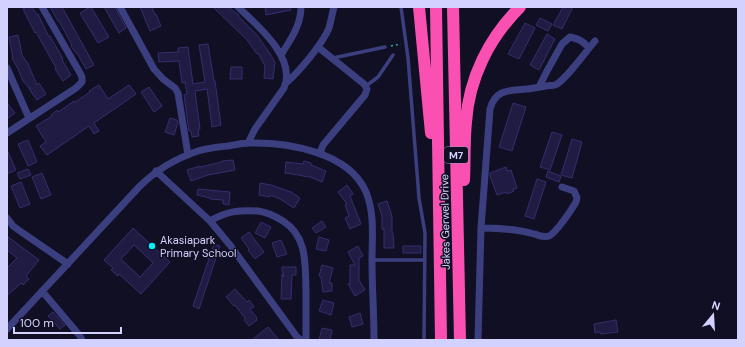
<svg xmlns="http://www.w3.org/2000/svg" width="745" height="347" viewBox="0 0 745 347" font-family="'DM Sans',sans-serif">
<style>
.building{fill:#201b43;stroke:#352e6e;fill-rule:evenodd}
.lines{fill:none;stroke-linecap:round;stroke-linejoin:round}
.path{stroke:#32b19e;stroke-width:1.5;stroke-dasharray:2 3;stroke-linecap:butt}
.lane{stroke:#3b3f80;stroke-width:3.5}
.street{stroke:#3b3f80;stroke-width:7}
.highway{stroke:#fa50b1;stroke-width:12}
.poi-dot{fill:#07f2f4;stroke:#100f23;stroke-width:1.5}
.labels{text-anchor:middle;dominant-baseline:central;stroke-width:3;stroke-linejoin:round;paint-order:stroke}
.shield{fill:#100f23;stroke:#9898bc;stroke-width:1}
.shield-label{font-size:10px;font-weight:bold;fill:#d3d2fe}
.street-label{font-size:11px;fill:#d3d2fe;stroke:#100f23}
.poi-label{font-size:11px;fill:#d3d2fe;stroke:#100f23;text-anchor:start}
</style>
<rect width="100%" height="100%" fill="#100f23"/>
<path class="building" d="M27 7H32L37 15 38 14 49 37 50 36 63 59 62 60 71 75 63 81 55 69 56 68 36 32 35 33 23 9Z
M50 7H62L94 65 86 69 77 53H76L71 46 72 45 59 21H58Z
M90 7H91L109 37 98 43 80 13Z
M104 7H115L126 28 119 33Z
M140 7H152L155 15 156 14 161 26 150 31Z
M213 7H228L239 15 238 16 257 35 269 52 275 62 273 79 264 78 265 66 258 53 257 54 247 40Z
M265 7H290L291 10 266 15Z
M563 7H573L562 29 553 25Z
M540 18 552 24 548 31 536 25Z
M525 23 535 28 519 59 508 54Z
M547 34 555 39 539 70 530 65Z
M18 35 22 55 28 64 37 85 39 83 46 94 37 100 29 89 31 88H29L23 81 18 69 12 58H13L9 37Z
M208 44 214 81H215L221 125 212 127 207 89 195 91 200 129 198 130 199 136 192 137 191 131H189L184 95 187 94 185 82 182 83 179 61 159 62 158 53 178 52V48L188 47 193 84 205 82 199 45Z
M231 67H242V79H230Z
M99 85 108 99 129 85 136 94 94 123 99 131 94 134 89 126 47 155 40 146 46 142 36 126 52 116 51 115 57 110 58 112 74 101 75 102 90 92 89 91Z
M149 87 162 106 154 112 141 92Z
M7 103 15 113 7 119Z
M513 103 526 107 512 151 499 147Z
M170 118 177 120 178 123 174 135 165 132Z
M552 132 562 135 550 170 540 167Z
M572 139 582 142 572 178 561 175Z
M28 140 37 162 28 166 18 144Z
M7 150 16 170 7 174Z
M233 160 235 170 208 175 191 181 187 170 200 166V167L222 162V161Z
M304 161 311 163V165L326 171 322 182 308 176 307 177 299 175 285 173 286 162 303 164Z
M506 167 507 171 511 170 517 188 513 189 514 191 507 194 506 192 497 195 490 176V173Z
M28 169 31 175 20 179 17 173Z
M548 171 561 176 559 182 546 177Z
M42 173 51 195 41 199 32 177Z
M537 179 546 182 534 219 525 216Z
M21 182 30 204 20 208 11 186Z
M260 183 271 185 291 192 300 198 294 208 280 199 270 195V197L259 195Z
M347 185 353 194 350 196 361 224 350 229 345 218 349 216 345 205 347 204 338 192Z
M198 189 230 192 229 205 223 204V200L210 199V198L197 195Z
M387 201 392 216V233H393L394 248H384V229H382V216L378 204Z
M322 221 326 227 316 233 312 228Z
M261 222 271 227 265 238 255 233Z
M133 228 170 262 141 294 119 274 118 276 111 270 113 268 104 260ZM134 245 153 263 140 277 121 259Z
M249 232 264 252 255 259 248 250 249 249 241 238Z
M7 236 39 260 26 276 29 279 23 285 21 283 7 296V268L17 258 7 250Z
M319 237 329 240 326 251 316 249Z
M281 240 287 254 277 257 272 243Z
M214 244 220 246 199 309 193 306Z
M358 246 363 256 359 258V280L365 290 355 296 348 284H350V265H355L348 252Z
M403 246H421V253H403Z
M322 265 333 268 329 283H332V291L323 292 321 277 319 276Z
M282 267H296V275H292L291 299H281L282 274 284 277 282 270Z
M235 289 247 302 249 300 254 307 250 309 257 318 256 319 257 320 249 326 244 320 245 318 235 305 234 306 226 297Z
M323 300 334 303 331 315 319 311Z
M53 312 65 325 60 329 48 316Z
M360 313 363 324 352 327 349 317Z
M616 320 618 332 601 334 600 332 595 333 594 324Z
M268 327 279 340H252Z
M322 328 332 330 330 340H319Z"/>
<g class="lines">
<path class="path" d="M391 46 401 44"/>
<path class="lane" d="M401 7 408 58 419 198 425 233 424 340
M333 58 385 47
M366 86 378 77 393 55
M372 260H425"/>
<path class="street" d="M120 7 154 69 163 79 175 88 178 93 188 155
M238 7C257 25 297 58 284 88L255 129 248 143
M318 47 364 84 367 89 365 95 323 145 320 153
M281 55C290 40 301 26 301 7
M7 68 29 118
M287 82C299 72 323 43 329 28 331 21 332 14 334 7
M539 87 547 71 562 44 570 37C579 39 583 41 589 48
M7 133 76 88 82 82V77L80 73 42 7
M156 171 210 221 230 245 297 337 301 340
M7 218 13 226 20 231 68 264
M210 221C227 211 238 210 258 211 267 212 275 216 283 221 308 237 305 265 306 291 306 307 306 324 306 340
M481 228C499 228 516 229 534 234 538 235 544 238 549 236 556 233 572 209 576 202L577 198 574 191 562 187
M42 291 80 336 82 340
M7 329 139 187C156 170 174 159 198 151 207 148 218 147 228 146 234 145 242 143 249 143 287 142 349 152 366 192 375 214 372 238 372 261 372 287 374 314 374 340
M478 340 481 228 490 109C496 88 510 91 527 89 534 88 540 87 546 86 549 85 552 86 555 85 565 81 587 50 595 41"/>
<path class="highway" d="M419 7 431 133
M436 7 441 340
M453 7 460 340
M464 180C465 161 464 141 466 122 469 78 489 38 520 7"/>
</g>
<circle class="poi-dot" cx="152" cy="246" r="4"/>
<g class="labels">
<rect class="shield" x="444" y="147" width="24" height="16" rx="3"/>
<g class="shield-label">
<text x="456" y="155">M7</text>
</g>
<g class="street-label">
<text transform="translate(445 222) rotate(-91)">Jakes Gerwel Drive</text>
</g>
<g class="poi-label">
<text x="160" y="240">Akasiapark<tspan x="160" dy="13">Primary School</tspan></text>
</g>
</g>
<rect width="745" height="347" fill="none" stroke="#d3d2fe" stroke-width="16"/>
<g transform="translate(713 315) rotate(18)" stroke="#100f23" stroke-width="3" paint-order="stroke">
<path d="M0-3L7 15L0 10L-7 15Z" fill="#d3d2fe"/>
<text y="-6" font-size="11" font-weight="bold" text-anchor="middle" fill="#d3d2fe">N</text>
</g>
<path d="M14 327v6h107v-6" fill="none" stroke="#d3d2fe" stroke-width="2"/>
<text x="20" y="327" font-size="12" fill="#d3d2fe" stroke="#100f23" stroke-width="3" paint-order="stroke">100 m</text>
</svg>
